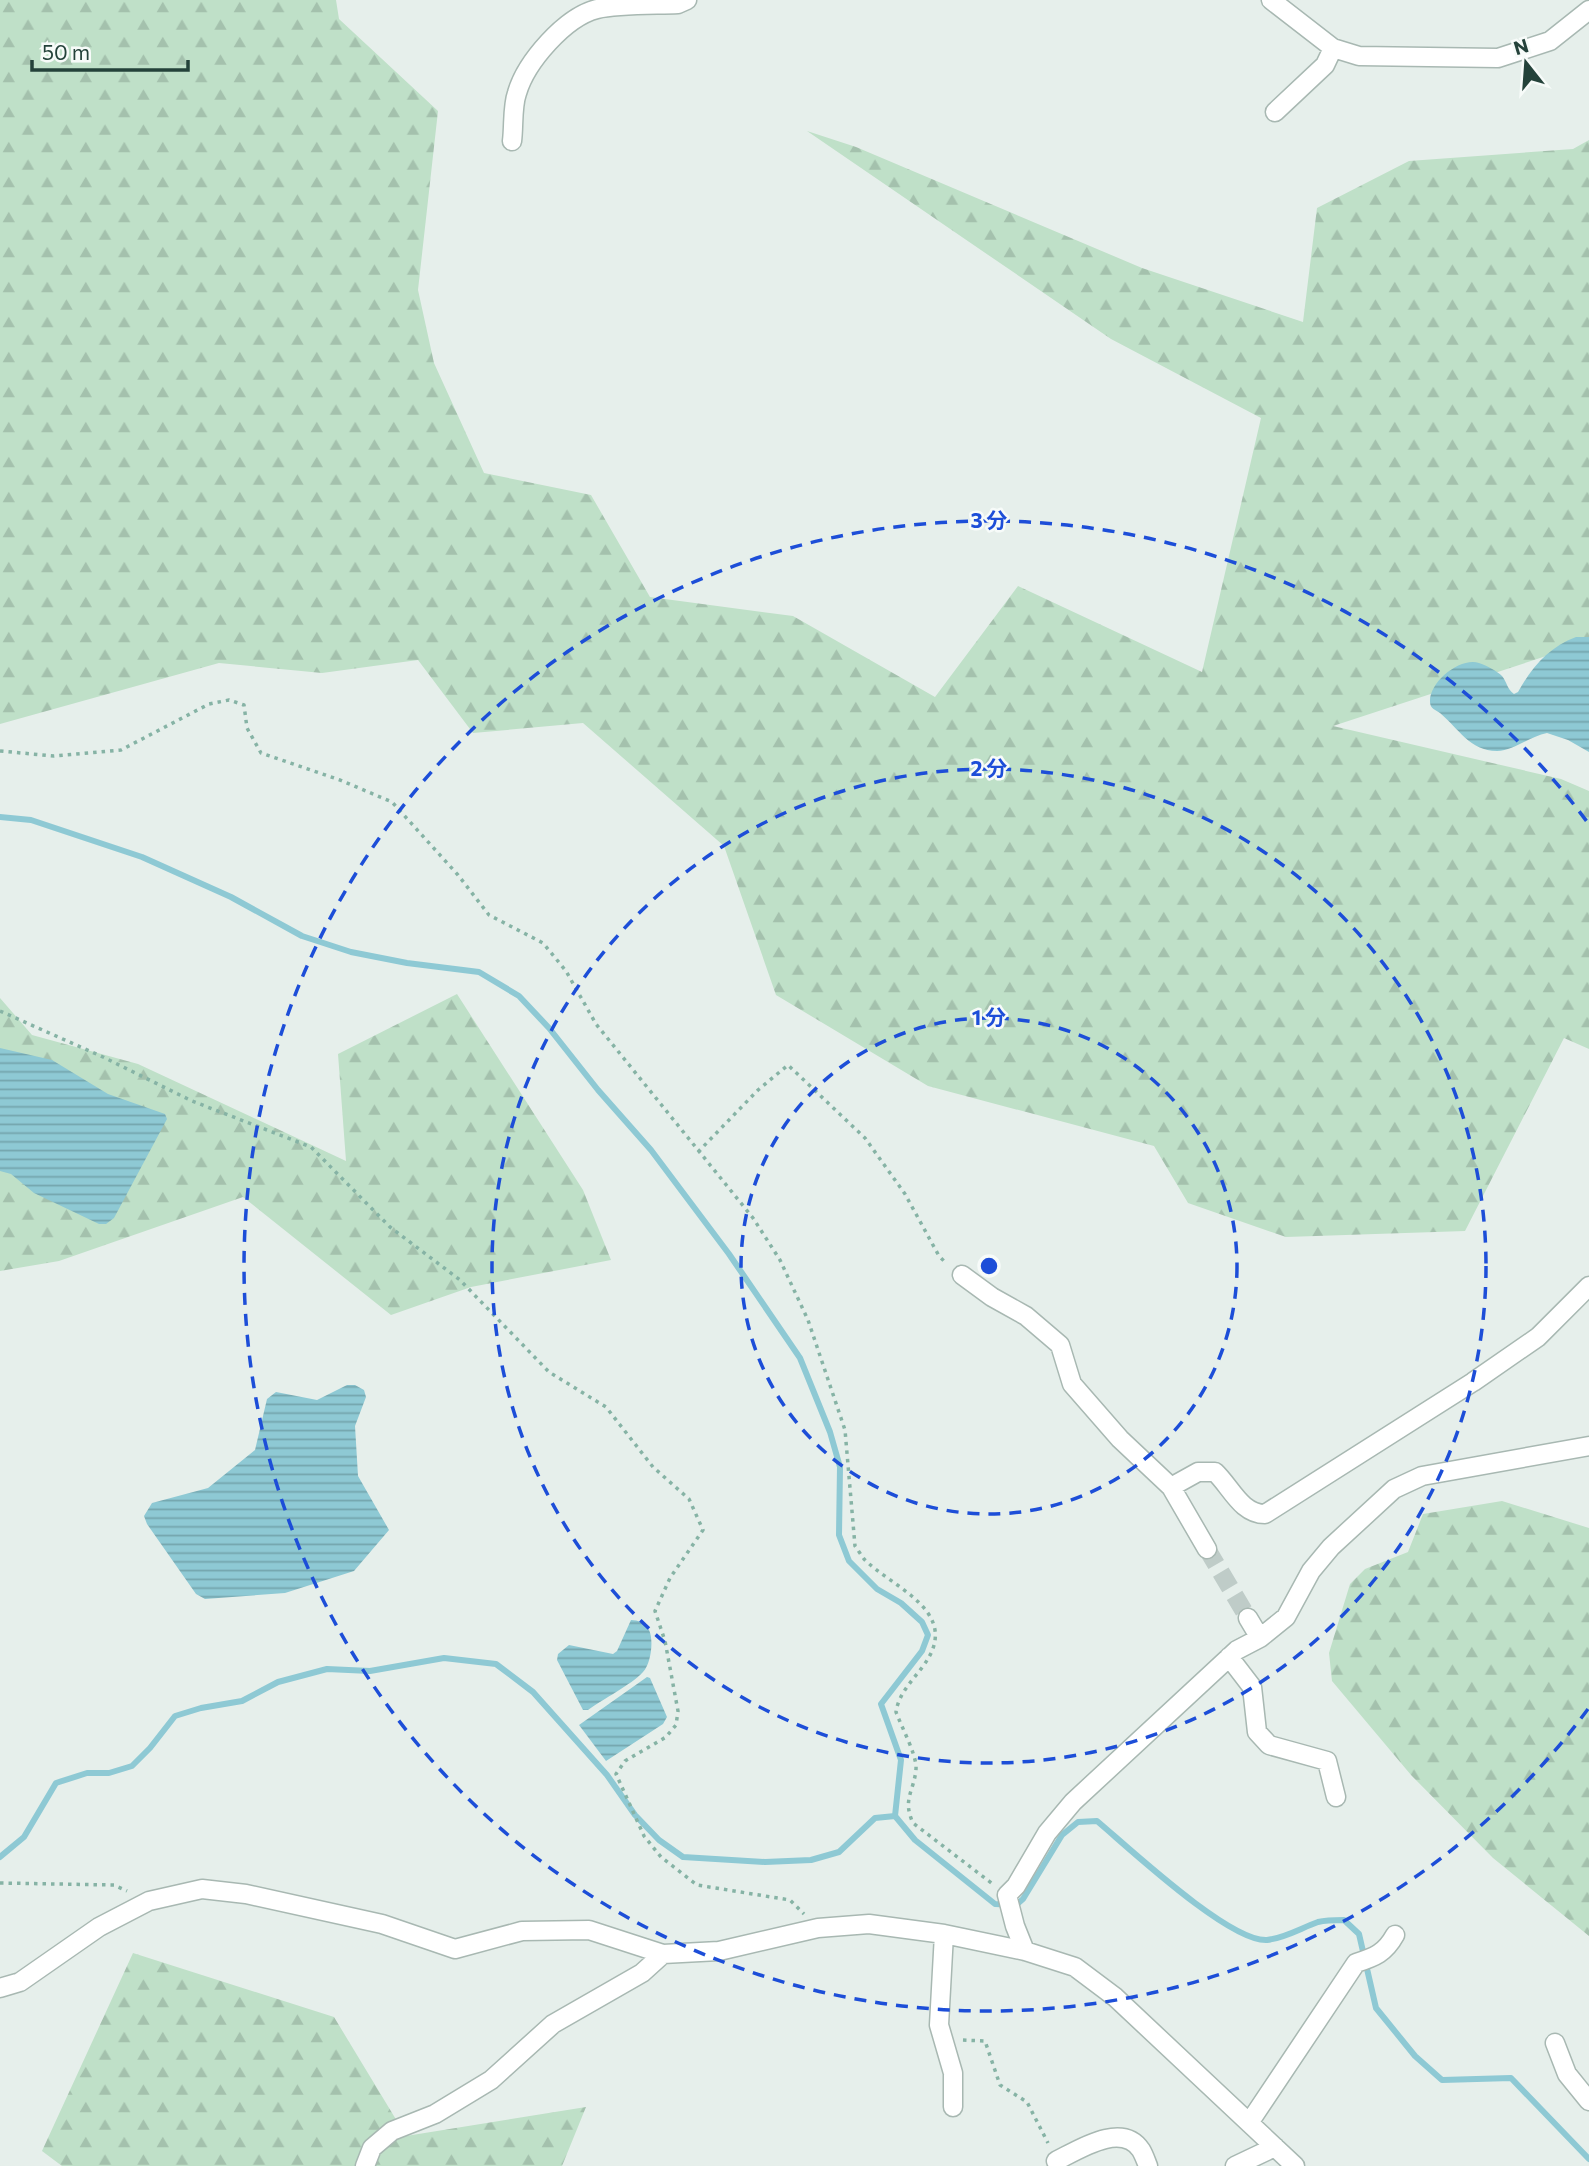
<svg xmlns="http://www.w3.org/2000/svg" width="1589" height="2166" viewBox="0 0 1589 2166" font-family="Commissioner,'Noto Sans JP',sans-serif">
<style>
.forest{fill:url(#forest-firs)}
.water{fill:url(#water-rules)}
.lines{fill:none;stroke-linecap:round;stroke-linejoin:round}
.stream{stroke:#8ec9d4;stroke-width:6}
.minor-tunnel{stroke:#bfccc8;stroke-width:18;stroke-dasharray:18 9;stroke-linecap:butt}
.minor-casing{stroke:#a8b8b2;stroke-width:21}
.path{stroke:#86b3a5;stroke-width:3.5;stroke-dasharray:3.5 5;stroke-linecap:butt}
.minor{stroke:#fff;stroke-width:18}
.ring{fill:none;stroke:#1d4ed8;stroke-width:3.5;stroke-dasharray:12 9}
.centre{fill:#1d4ed8;stroke:#f7fbf9;stroke-width:3.5}
.ring-label{font-size:21px;text-anchor:middle;font-weight:bold;fill:#1d4ed8;stroke:#f7fbf9;stroke-width:5;stroke-linejoin:round;paint-order:stroke}
</style>
<defs>
<pattern id="forest-firs" width="22" height="20" patternUnits="userSpaceOnUse" patternTransform="scale(1.75)"><rect width="22" height="20" fill="#bfe0c8"/><path d="M5 1l3.5 6h-7zM16 11l3.5 6h-7z" fill="#a4c1ad"/></pattern>
<pattern id="water-rules" width="6" height="5" patternUnits="userSpaceOnUse" patternTransform="scale(1.75)"><rect width="6" height="5" fill="#8ec9d4"/><path d="M0 2.5h6" fill="none" stroke="#74a5ad"/></pattern>
</defs>
<rect width="100%" height="100%" fill="#e6efeb"/>
<path class="forest" d="M0 0H336L339 19 438 111 418 290 434 363 484 473 591 495 650 597 793 616 935 697 1018 586 1202 672 1261 418 1111 339 807 131 856 147 1142 268 1303 322 1317 208 1409 161 1573 149 1589 140V642L1333 726 1561 779 1589 791V1049L1564 1038 1465 1231 1286 1237 1188 1203 1154 1146 928 1086 776 995 724 846 583 723 473 733 418 660 322 673 219 663 0 724Z
M457 994 583 1190 611 1260 471 1287 391 1315 243 1197 59 1261 0 1271V998L32 1035 138 1064 346 1161 338 1054Z
M1502 1501 1589 1528V1936L1493 1858 1411 1775 1332 1681 1329 1653 1350 1584 1365 1569 1408 1552 1423 1514Z
M133 1953 334 2017 406 2136 586 2107 562 2166H62L42 2151Z"/>
<path class="water" d="M1576 637H1589V752L1568 740 1547 733C1530 736 1514 751 1497 751 1470 751 1458 728 1440 713 1436 710 1430 709 1430 702 1429 682 1460 657 1479 663 1486 665 1497 671 1502 676 1507 682 1507 689 1514 694L1518 692C1532 667 1549 647 1576 637Z
M0 1048 52 1060 108 1094 165 1114 167 1119 114 1218 106 1224H99L34 1193 11 1174 0 1171Z
M347 1385H355L364 1390 366 1397 355 1426 358 1476 389 1530 354 1571 285 1593 205 1599 196 1594 147 1524 144 1516 152 1503 208 1488 255 1450 267 1399 276 1392 317 1400Z
M631 1620C638 1620 645 1623 649 1630 654 1640 651 1664 643 1672 631 1685 603 1699 588 1710H583L557 1660 558 1654 569 1645 613 1654 617 1651Z
M647 1677 650 1678 667 1717 663 1724 606 1761 579 1725Z"/>
<g class="lines">
<path class="stream" d="M0 817 31 820 142 857 231 897 302 936 351 952 407 963 479 972 519 996 549 1028 598 1090 651 1150 729 1254 800 1358 830 1432 840 1467 839 1535 849 1561 877 1589 901 1603 922 1622 928 1635 922 1651 881 1704 901 1760 895 1816 915 1840 995 1904 1016 1905 1023 1899 1062 1835 1078 1822 1097 1821C1128 1847 1229 1942 1267 1940 1285 1938 1301 1928 1318 1922 1326 1920 1336 1920 1344 1920L1359 1934 1376 2008 1415 2056 1442 2080 1511 2078 1589 2159
M0 1857 24 1837 56 1783 87 1773H109L132 1766 150 1748 175 1716 201 1708 242 1701 278 1682 327 1669 370 1671 444 1658 496 1664 533 1692 607 1775 635 1815 659 1840 683 1857 765 1862 811 1860 839 1852 875 1818 895 1816"/>
<path class="minor-tunnel" d="M1207 1549 1248 1618"/>
<defs>
<path id="minor" d="M1271 0 1333 48 1359 56 1498 58 1550 41 1589 10
M1275 112 1325 65 1333 48
M512 141C514 126 512 107 517 93 526 62 565 17 597 9 617 4 656 5 678 4L687 0
M962 1275 992 1297 1026 1316 1060 1345 1072 1384 1120 1439 1171 1487 1207 1549
M1171 1487 1198 1472H1215C1231 1487 1241 1514 1265 1514L1473 1382 1538 1337 1589 1286
M1248 1618 1260 1638
M1229 1657 1252 1687 1257 1732 1269 1745 1327 1761 1336 1797
M944 1934 939 2025 953 2073V2107
M1025 1951 1015 1926 1007 1895 1016 1886 1047 1833 1073 1802 1237 1650 1260 1638 1286 1617 1311 1571 1331 1547 1394 1489 1422 1476 1589 1446
M0 1988 20 1982 99 1927 149 1901 202 1889 246 1894 382 1924 455 1949 522 1931 589 1930 663 1954 719 1951 818 1928 869 1924 944 1934 1025 1951 1075 1967 1115 1997 1295 2166
M1555 2043 1567 2074 1589 2101
M1249 2123 1356 1963C1375 1957 1385 1953 1395 1935
M1056 2161C1078 2150 1122 2121 1141 2150 1144 2155 1146 2161 1148 2166
M365 2166 372 2148 392 2131 435 2114 491 2080 553 2024 642 1973 663 1954
M1235 2166 1275 2147"/>
</defs>
<use href="#minor" class="minor-casing"/>
<path class="path" d="M0 751 54 756 121 750 209 704 229 700 244 705 247 728 261 753 340 780 392 802 458 875 489 915 543 943 566 971 596 1024 753 1218 780 1260 808 1320 845 1430 855 1546C858 1550 861 1555 864 1559 890 1586 956 1609 929 1657 919 1675 899 1690 896 1712 901 1726 917 1755 916 1769 914 1792 902 1799 913 1823L994 1885
M0 1011 103 1057 192 1101 311 1147 390 1227 460 1280 549 1372 606 1407 653 1467 689 1499 703 1530 670 1578 655 1611 665 1641 678 1711 676 1725 666 1737 625 1761 616 1774 644 1836 661 1857 697 1885 790 1900 804 1914
M698 1152 758 1090 788 1065 865 1138 905 1194 939 1256 947 1264
M0 1883 114 1885 127 1891
M963 2040 985 2041 1000 2085 1027 2102 1048 2143"/>
<use href="#minor" class="minor"/>
</g>
<g class="ring">
<circle cx="989" cy="1266" r="248"/>
<circle cx="989" cy="1266" r="497"/>
<path d="M1588 1709A745 745 0 1 1 1588 823"/>
</g>
<circle cx="989" cy="1266" r="10" class="centre"/>
<g class="ring-label">
<text x="989" y="528">3 分</text>
<text x="989" y="776">2 分</text>
<text x="989" y="1025">1 分</text>
</g>
<g transform="translate(1526 63) rotate(343)" stroke="#f7fbf9" stroke-width="5" paint-order="stroke">
<path d="M0-5L12 26L0 18L-12 26Z" fill="#24423a"/>
<text y="-10" font-size="19" font-weight="bold" text-anchor="middle" fill="#24423a">N</text>
</g>
<path d="M32 60v10h156v-10" fill="none" stroke="#24423a" stroke-width="3.5"/>
<text x="42" y="60" font-size="21" fill="#24423a" stroke="#f7fbf9" stroke-width="5" paint-order="stroke">50 m</text>
</svg>
